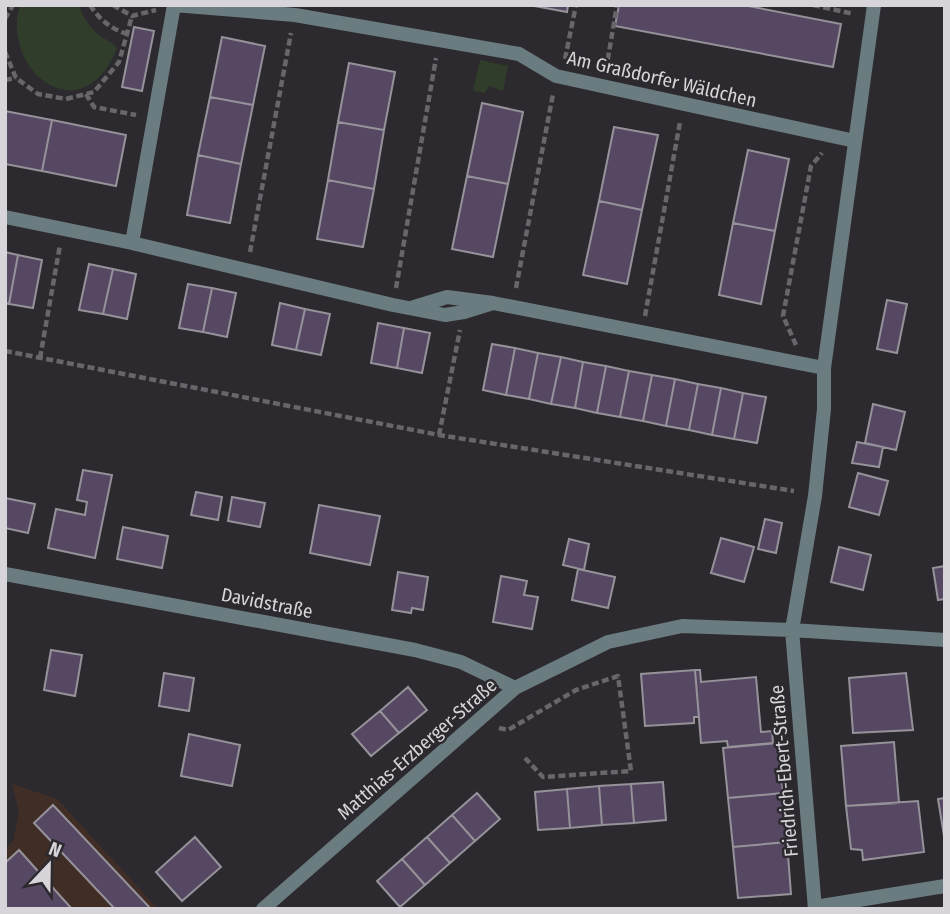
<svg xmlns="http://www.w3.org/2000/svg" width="950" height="914" viewBox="0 0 950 914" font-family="'Fira Sans Condensed',sans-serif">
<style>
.industrial{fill:#402e26}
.green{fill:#303d2a}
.building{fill:#564863;stroke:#959299;stroke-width:2}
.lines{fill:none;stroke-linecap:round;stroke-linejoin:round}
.path{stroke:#68666b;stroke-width:4.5;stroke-dasharray:7 3.5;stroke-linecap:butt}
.street{stroke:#6a7c7f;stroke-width:14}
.labels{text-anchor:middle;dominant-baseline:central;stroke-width:5;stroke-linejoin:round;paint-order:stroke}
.street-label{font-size:19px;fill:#d7d5d9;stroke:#2c2a2f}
</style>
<rect width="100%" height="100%" fill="#2c2a2f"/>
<path class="industrial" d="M12 784 57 799 158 909H5V849L13 841 19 812Z"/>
<path class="green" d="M20 5H79C83 17 89 27 99 35 105 40 113 41 117 49 81 135 0 70 20 5Z
M480 60 508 66 503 91 489 86 485 93 473 91Z"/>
<path class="building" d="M529 5H568L567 12Z
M619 5H743L841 24 833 67 615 26Z
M134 27 154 31 142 91 122 87Z
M222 37 265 46 253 105 210 97Z
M349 63 395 72 384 130 338 122Z
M210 97 253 105 241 164 198 155Z
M482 103 523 112 508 184 467 176Z
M5 111 52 120 42 171 5 164Z
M52 120 126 135 116 186 42 171Z
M338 122 384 130 374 189 328 180Z
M614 127 658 135 642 210 599 201Z
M748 150 789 159 775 231 733 223Z
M198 155 241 164 230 223 187 215Z
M467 176 508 184 493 257 452 249Z
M328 180 374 189 363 247 317 239Z
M599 201 642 210 627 284 583 275Z
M733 223 775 231 761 304 719 295Z
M5 252 18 255 9 304 5 303Z
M18 255 42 260 33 308 9 304Z
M89 264 113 269 103 314 79 310Z
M113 269 136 274 127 319 103 314Z
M188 284 212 288 203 332 179 328Z
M212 288 236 293 227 337 203 332Z
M887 300 907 304 897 353 877 349Z
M280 303 305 309 296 350 272 345Z
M305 309 330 314 321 355 296 350Z
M378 323 404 328 397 368 371 363Z
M404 328 430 333 422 373 397 368Z
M492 344 515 348 506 395 483 390Z
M515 348 538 353 529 399 506 395Z
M538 353 561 357 551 404 529 399Z
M561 357 583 362 575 408 551 404Z
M583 362 606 366 597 413 575 408Z
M606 366 629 371 620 417 597 413Z
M629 371 652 375 643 421 620 417Z
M652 375 675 379 666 426 643 421Z
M675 379 698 384 689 430 666 426Z
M698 384 721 388 712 435 689 430Z
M721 388 743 393 734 439 712 435Z
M743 393 766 397 757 443 734 439Z
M873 404 905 412 896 450 865 443Z
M857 442 883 447 879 467 852 463Z
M83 470 112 475 95 558 48 548 56 509 85 515 87 502 77 500Z
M858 473 888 481 879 515 849 507Z
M196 492 222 497 218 520 191 515Z
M232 497 265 503 260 527 228 521Z
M5 498 35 504 28 533 5 528Z
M319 505 380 516 370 565 310 553Z
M765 519 782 523 776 553 758 549Z
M123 527 168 536 162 568 117 559Z
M721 538 754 547 744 582 711 573Z
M569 539 589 544 584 570 563 565Z
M839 547 871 555 863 590 831 582Z
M945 566V599L938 600 933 568Z
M578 569 615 577 608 608 572 600Z
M398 572 428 577 423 610 412 608 411 613 392 610Z
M501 576 527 581 524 595 538 597 532 629 493 622Z
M51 650 82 655 75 696 44 690Z
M695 670H700L701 682 756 677 761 732 772 731 773 743 728 747 727 741 701 743Z
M695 670 699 717H694V723L645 726 641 674Z
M164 673 194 678 189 711 159 706Z
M906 673 913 730 853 733 849 678Z
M408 687 427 710 399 733 380 711Z
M380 711 399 733 371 756 352 734Z
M189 734 240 745 232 786 181 776Z
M894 742 899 803 846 806 841 746Z
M778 743 783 793 728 798 723 748Z
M663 782 666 820 634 823 631 784Z
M631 784 634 823 602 825 599 786Z
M599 786 602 825 570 828 567 789Z
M567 789 570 828 538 830 535 792Z
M477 793 500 819 475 841 452 815Z
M783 793 787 842 733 847 728 798Z
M945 798V836H944L938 799Z
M918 801 924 852 863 860 862 850 851 849 846 806Z
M53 805 151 909H115L34 823Z
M452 815 475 841 450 863 427 837Z
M195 837 221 867 182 901 156 872Z
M427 837 450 863 425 885 402 859Z
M787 842 791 894 738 898 733 847Z
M19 850 72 909H6L5 863Z
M402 859 425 885 400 907 377 881Z"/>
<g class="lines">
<path class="path" d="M90 5C99 19 111 29 127 34
M113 5 132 16 156 10
M813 5 854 14
M5 19 13 5
M5 52 16 78 38 94 66 99 94 92 119 62 132 16
M565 59 576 5
M606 70 617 5
M5 80 16 78
M86 94 94 107 136 115
M250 252 291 33
M396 288 436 58
M516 288 553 94
M645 316 680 122
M796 345 783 316 811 166 822 153
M5 351 439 435 794 491
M40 358 60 245
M439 435 460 330
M499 728 508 730 576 690 618 676 631 771 543 777 525 758"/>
<path class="street" d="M174 5 295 15 519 54 556 76 855 141
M5 217 132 243 393 305 445 315 464 312 493 303
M132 243 174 5
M414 307 447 297 493 303 824 368
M5 574 415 650 461 662 515 688
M815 907 945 886
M263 909 515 688 608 642 682 626 792 630 945 640
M815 909 792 630 815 496 824 409V368L874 5"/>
</g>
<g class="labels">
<g class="street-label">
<text transform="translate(662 79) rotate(13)">Am Graßdorfer Wäldchen</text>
<text transform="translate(267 603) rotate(11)">Davidstraße</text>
<text transform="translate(417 749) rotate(-41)">Matthias-Erzberger-Straße</text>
<text transform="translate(784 771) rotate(-95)">Friedrich-Ebert-Straße</text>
</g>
</g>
<rect width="950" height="914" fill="none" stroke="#d7d5d9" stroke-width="14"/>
<g transform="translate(49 865) rotate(22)" stroke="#2c2a2f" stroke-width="5" paint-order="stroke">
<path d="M0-5L12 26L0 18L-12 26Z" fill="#d7d5d9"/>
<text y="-10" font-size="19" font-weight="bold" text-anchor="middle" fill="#d7d5d9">N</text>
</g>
</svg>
